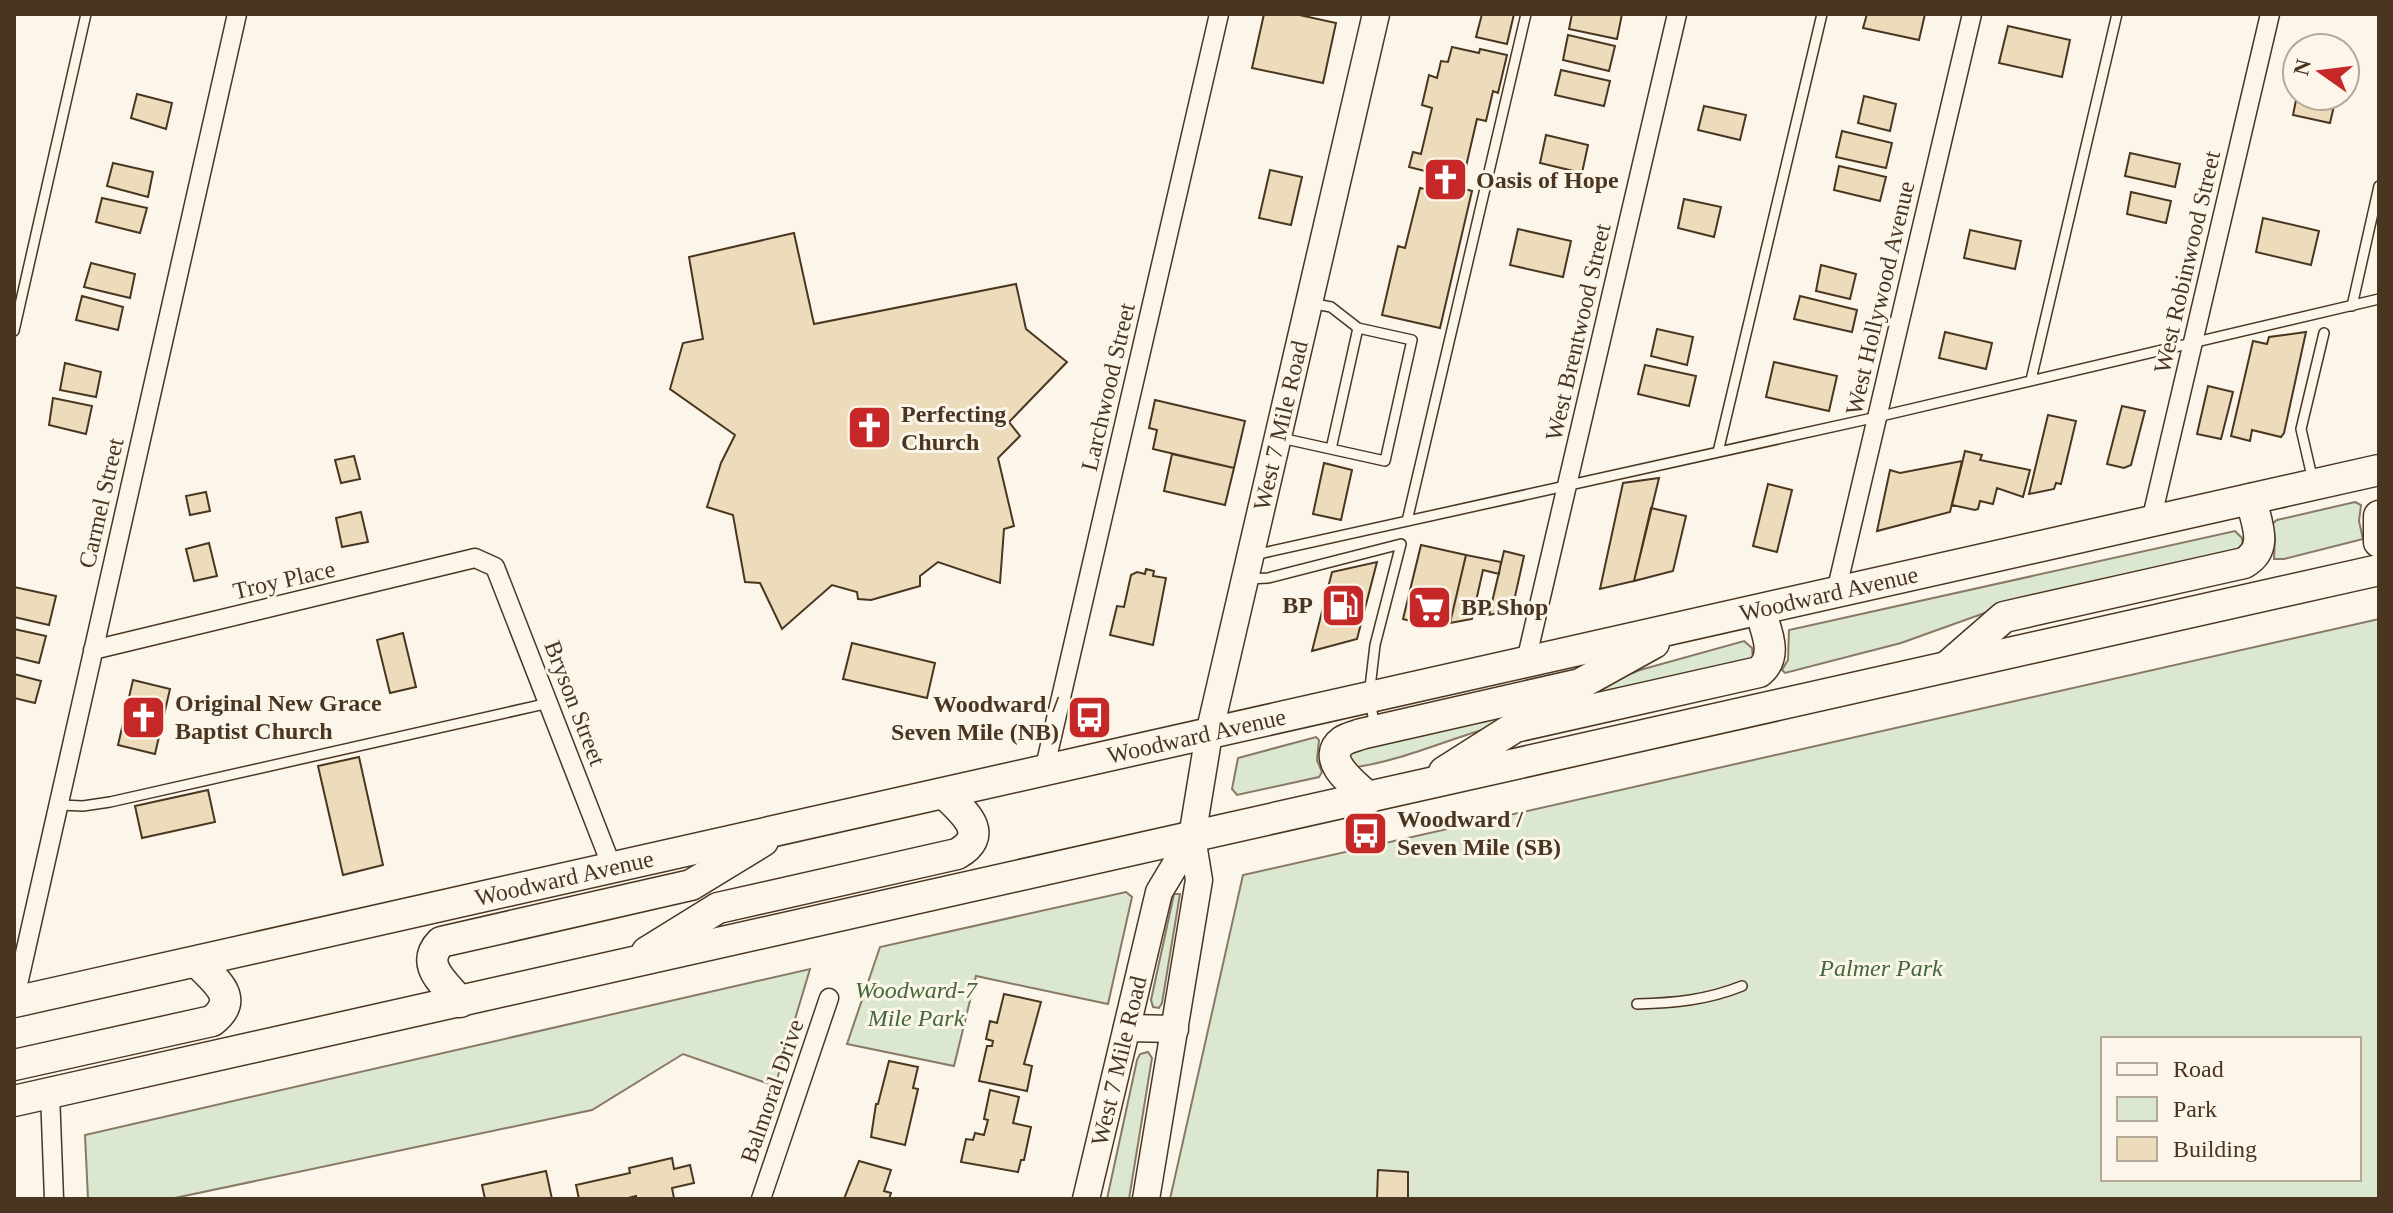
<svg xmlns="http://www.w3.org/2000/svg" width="2393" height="1213" viewBox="0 0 2393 1213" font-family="'Times New Roman',serif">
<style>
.green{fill:#dce7d0;stroke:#887966;stroke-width:2;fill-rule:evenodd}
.building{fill:#ecdcbc;stroke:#4a3520;stroke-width:2}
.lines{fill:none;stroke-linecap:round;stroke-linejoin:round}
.service-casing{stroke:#4a3520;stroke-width:12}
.minor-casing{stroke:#4a3520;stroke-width:21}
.secondary-casing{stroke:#4a3520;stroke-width:29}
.primary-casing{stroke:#4a3520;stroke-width:33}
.service{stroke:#fbf6e9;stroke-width:9}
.minor{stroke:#fbf6e9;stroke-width:18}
.secondary{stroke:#fbf6e9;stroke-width:26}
.primary{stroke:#fbf6e9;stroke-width:30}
.labels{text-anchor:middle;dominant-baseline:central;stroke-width:6;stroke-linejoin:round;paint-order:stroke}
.poi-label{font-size:24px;font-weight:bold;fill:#4a3520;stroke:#fbf6e9;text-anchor:start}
.street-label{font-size:24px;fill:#4a3520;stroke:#fbf6e9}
.park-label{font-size:24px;font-style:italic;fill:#436837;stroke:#fbf6e9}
</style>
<rect width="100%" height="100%" fill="#fbf6e9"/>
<path class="green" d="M2355 502 2361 505 2359 521 2363 539 2284 559H2274L2275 538 2272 524 2277 520Z
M2235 531 2242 538 2243 547 2239 553 1993 610 1901 643 1785 673 1782 670 1788 660 1789 630Z
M2379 619V1199H1170L1243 875ZM2103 1039H2359V1179H2103Z
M1744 641 1752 648 1753 658C1666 681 1579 702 1492 727 1446 740 1403 760 1357 767L1350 762 1348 754 1352 745 1610 682 1640 670Z
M1316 737 1319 740 1317 760 1322 772 1319 777 1237 795 1232 789 1238 758Z
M1126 892 1132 897 1108 1004 976 976 954 1066 847 1044 880 947Z
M1174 894H1180L1162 1003 1159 1008 1153 1007 1151 1000Z
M810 969 775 1086 683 1054 592 1110 170 1199H88L85 1135Z
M1148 1052 1152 1058 1129 1199H1107L1137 1060 1140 1054Z"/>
<path class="building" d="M1264 14H1295L1336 23 1323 83 1252 68Z
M1482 14H1514L1507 44 1476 37Z
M1572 14H1622L1617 39 1569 29Z
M1867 14H1925L1919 40 1863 28Z
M2008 26 2070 40 2062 77 1999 63Z
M1568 35 1615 46 1609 71 1563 60Z
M1452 47 1479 53 1480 49 1507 55 1498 93 1493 91 1486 121 1477 119 1461 188 1472 191 1440 328 1382 315 1398 246 1405 248 1420 188 1425 189 1429 172 1409 167 1413 152 1421 154 1432 108 1422 105 1429 75 1437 78 1441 61 1448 62Z
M1561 70 1610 81 1604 106 1555 95Z
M137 94 172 103 166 129 131 118Z
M2297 95 2336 97 2330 123 2293 115Z
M1864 96 1896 104 1890 131 1858 123Z
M1704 106 1746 115 1740 140 1698 130Z
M1842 131 1892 143 1886 168 1836 157Z
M1546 135 1588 145 1582 173 1540 163Z
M2130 153 2180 164 2175 187 2125 176Z
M113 163 153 172 148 197 107 186Z
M1839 166 1886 177 1880 201 1834 190Z
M1270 170 1302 177 1291 225 1259 218Z
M2131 192 2171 201 2166 223 2127 214Z
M102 198 147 208 140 233 96 222Z
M1684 199 1721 207 1714 237 1678 228Z
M2263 218 2319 231 2311 265 2256 252Z
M1518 229 1571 241 1563 277 1510 265Z
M1970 230 2021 241 2015 269 1964 258Z
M794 233 814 324 1016 284 1026 329 1067 362 1009 422 1020 436 998 458 1014 526 1004 529 1000 583 938 562 920 576V586L871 600 858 599 857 592 832 585 782 629 760 583 745 582 733 515 707 507 721 463 735 435 670 389 683 343 703 339 689 257Z
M91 263 135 274 130 298 84 287Z
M1821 265 1856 274 1850 299 1816 291Z
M82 296 123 307 118 330 76 320Z
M1800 296 1857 310 1852 332 1794 319Z
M1657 329 1693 337 1687 365 1651 356Z
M1945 332 1992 343 1986 369 1939 358Z
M2306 332 2284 433 2281 437 2252 430 2250 441 2231 436 2253 341 2267 344 2269 337Z
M1774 362 1837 376 1829 411 1766 397Z
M65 363 101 372 96 397 60 390Z
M1645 365 1696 376 1689 406 1638 394Z
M2208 386 2233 392 2221 439 2197 434Z
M53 398 92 406 86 434 49 425Z
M1155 400 1245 421 1234 468 1153 449 1157 430 1149 428Z
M2122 406 2145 411 2131 465 2124 468 2107 464Z
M2048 415 2076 421 2061 484 2056 483 2054 489 2029 494Z
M1965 451 1982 455 1980 460 2030 470 2023 497 1997 488 1993 504 1980 501 1978 509 1975 510 1952 505Z
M1172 454 1234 468 1225 505 1164 491Z
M354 456 360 479 341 483 335 460Z
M1962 461 1950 512 1877 531 1890 470 1900 473Z
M1324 463 1352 470 1341 520 1313 514Z
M1659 478 1634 581 1600 589 1623 483Z
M1768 484 1792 490 1777 552 1753 546Z
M206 492 210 511 190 515 186 496Z
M1651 508 1686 516 1673 571 1634 581Z
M361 512 368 542 342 547 336 518Z
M209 543 217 576 194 581 186 549Z
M1421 545 1466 555 1450 623 1434 627 1403 619Z
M1504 551 1524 556 1512 610 1489 615Z
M1466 555 1501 562 1499 574 1483 570 1472 619 1450 623Z
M1377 562 1357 639 1312 651 1332 572Z
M1146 569 1154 571 1153 576 1166 578 1153 645 1110 635 1117 606 1124 607 1131 575 1137 572 1145 574Z
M14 587 56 596 49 625 14 617Z
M14 629 46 636 39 663 14 657Z
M403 633 416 687 390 693 377 640Z
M852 643 935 663 927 698 843 679Z
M14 674 41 681 35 703 14 698Z
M133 680 170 689 155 754 118 745Z
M359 757 383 865 343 875 318 766Z
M208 790 215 822 142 838 135 806Z
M1004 994 1041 1002 1024 1064 1032 1066 1027 1091 979 1081 987 1046H992L993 1041 986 1039 990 1021 997 1023Z
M889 1061 918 1067 913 1088 918 1089 905 1145 871 1137 876 1104H878Z
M990 1090 1019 1097 1013 1123 1031 1127 1024 1160H1021L1018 1172 961 1162 966 1139 973 1140 975 1133 984 1135 988 1120 984 1119Z
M672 1158 674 1169 690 1165 694 1183 672 1188 674 1198 636 1199V1196L624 1199H579L576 1185 630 1173 629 1168Z
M859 1161 891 1170 884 1191 891 1193 889 1199H844Z
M1378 1170 1408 1172V1199H1377Z
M546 1171 552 1199H485L482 1185Z"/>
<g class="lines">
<defs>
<path id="service" d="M2352 306 2379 186
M14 331 86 14
M2031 380 2117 14
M1281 438 1385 461 1412 340 1358 328 1331 307 1310 303
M1331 449 1358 328
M1718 452 1822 14
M2313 481 2301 429 2324 333
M1407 521 1526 14
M1254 555 1877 417 2379 299
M1248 579 1268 578 1401 544 1375 645 1369 696 1375 727
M60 805 83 806 110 802 549 703
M1637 1004C1675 1003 1707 1000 1742 986"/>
<path id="minor" d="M2151 521 2270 14
M1836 592 1972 14
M93 650 475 558 495 567 612 867
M1526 661 1677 14
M1044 771 1219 14
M14 1002 237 14
M50 1093 54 1199
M761 1199 829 998"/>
<g id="secondary">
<path d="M1127 1028 1175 1029"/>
<path id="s1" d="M1086 1199 1159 892 1192 837"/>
<path id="s2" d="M1146 1199 1199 880 1192 837 1209 734 1376 14"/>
</g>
<g id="primary">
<path d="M2379 516V542"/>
<path d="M1950 664 2004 617 2244 563C2270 548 2256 523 2251 499"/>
<path d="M1444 772 1515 727 1759 672C1779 656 1766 631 1760 610"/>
<path d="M1369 798C1356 786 1318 759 1343 741 1347 738 1356 736 1361 734L1580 684 1654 643"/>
<path d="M647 952 718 908 957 854C992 834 963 812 945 794"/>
<path id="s3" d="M14 1002 2379 470"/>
<path d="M460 1002C444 982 419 965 441 942L691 885 763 841"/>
<path d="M14 1065 212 1021C241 998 216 982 197 962"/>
<path d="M14 1101 2379 570"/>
</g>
</defs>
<use href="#service" class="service-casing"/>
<use href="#minor" class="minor-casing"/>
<use href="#secondary" class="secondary-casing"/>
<use href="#primary" class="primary-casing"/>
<use href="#service" class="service"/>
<use href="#minor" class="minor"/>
<use href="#secondary" class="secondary"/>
<use href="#primary" class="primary"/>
</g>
<defs>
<symbol id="church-square" viewBox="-11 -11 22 22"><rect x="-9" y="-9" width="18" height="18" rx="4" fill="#c62828" stroke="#fbf6e9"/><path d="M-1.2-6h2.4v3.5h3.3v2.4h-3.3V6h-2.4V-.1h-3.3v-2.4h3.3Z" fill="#fff"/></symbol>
<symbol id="fuel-square" viewBox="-11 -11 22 22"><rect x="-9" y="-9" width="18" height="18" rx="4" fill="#c62828" stroke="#fbf6e9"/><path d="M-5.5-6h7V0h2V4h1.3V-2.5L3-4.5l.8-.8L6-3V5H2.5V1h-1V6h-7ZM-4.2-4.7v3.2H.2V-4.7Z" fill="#fff"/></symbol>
<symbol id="supermarket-square" viewBox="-11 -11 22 22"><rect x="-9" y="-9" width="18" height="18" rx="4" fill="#c62828" stroke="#fbf6e9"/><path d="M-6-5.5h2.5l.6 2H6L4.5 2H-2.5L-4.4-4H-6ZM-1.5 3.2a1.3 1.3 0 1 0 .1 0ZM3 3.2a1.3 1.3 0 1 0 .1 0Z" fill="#fff"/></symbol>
<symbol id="bus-square" viewBox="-11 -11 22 22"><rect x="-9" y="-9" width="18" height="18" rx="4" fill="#c62828" stroke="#fbf6e9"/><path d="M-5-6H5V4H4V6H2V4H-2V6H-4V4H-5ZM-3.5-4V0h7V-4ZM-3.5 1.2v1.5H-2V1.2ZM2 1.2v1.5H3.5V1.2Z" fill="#fff"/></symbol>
</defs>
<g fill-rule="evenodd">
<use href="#church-square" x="1420" y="154" width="51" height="51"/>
<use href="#church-square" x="844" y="402" width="51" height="51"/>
<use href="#fuel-square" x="1318" y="580" width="51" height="51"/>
<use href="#supermarket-square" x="1404" y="582" width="51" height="51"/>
<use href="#church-square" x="118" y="692" width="51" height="51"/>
<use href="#bus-square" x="1064" y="692" width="51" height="51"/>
<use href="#bus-square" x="1340" y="808" width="51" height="51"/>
</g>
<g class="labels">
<g class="poi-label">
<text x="1476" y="180">Oasis of Hope</text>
<text x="901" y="414">Perfecting<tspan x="901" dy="28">Church</tspan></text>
<text x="1313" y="605" text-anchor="end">BP</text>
<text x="1461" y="607">BP Shop</text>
<text x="175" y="703">Original New Grace<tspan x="175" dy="28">Baptist Church</tspan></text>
<text x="1059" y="704" text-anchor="end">Woodward /<tspan x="1059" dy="28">Seven Mile (NB)</tspan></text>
<text x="1397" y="819">Woodward /<tspan x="1397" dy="28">Seven Mile (SB)</tspan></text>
</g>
<g class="street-label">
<text transform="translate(2187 262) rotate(-77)">West Robinwood Street</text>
<text transform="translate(1880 298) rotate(-77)">West Hollywood Avenue</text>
<text transform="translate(1578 332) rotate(-77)">West Brentwood Street</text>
<text transform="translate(1108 387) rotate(-77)">Larchwood Street</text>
<text stroke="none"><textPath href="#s2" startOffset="788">West 7 Mile Road</textPath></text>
<text transform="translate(101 503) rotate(-77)">Carmel Street</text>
<text transform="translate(284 580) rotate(-13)">Troy Place</text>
<text stroke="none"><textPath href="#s3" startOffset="1860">Woodward Avenue</textPath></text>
<text transform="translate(575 703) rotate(69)">Bryson Street</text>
<text stroke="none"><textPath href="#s3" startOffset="1212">Woodward Avenue</textPath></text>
<text stroke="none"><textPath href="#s3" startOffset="564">Woodward Avenue</textPath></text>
<text stroke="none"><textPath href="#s1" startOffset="142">West 7 Mile Road</textPath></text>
<text transform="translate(772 1091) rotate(-71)">Balmoral Drive</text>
</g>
<g class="park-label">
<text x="1881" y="968">Palmer Park</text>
<text x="916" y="990">Woodward-7<tspan x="916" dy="28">Mile Park</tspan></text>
</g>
</g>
<rect width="2393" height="1213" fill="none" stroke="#4a3520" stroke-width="32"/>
<rect x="2101" y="1037" width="260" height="144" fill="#fbf6e9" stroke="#b4a999" stroke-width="2"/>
<rect x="2117" y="1063" width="40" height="12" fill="#fbf6e9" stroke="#b4a999" stroke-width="2"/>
<text x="2173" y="1077" font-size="24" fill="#4a3520">Road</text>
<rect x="2117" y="1097" width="40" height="24" fill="#dce7d0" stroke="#b4a999" stroke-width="2"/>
<text x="2173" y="1117" font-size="24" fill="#4a3520">Park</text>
<rect x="2117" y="1137" width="40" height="24" fill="#ecdcbc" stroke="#b4a999" stroke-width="2"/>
<text x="2173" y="1157" font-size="24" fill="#4a3520">Building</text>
<g transform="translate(2321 72) rotate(284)"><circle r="38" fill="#fbf6e9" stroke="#b4a999" stroke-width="2"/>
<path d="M0-6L14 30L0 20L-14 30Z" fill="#c62828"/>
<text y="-12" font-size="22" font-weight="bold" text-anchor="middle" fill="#4a3520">N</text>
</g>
</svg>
